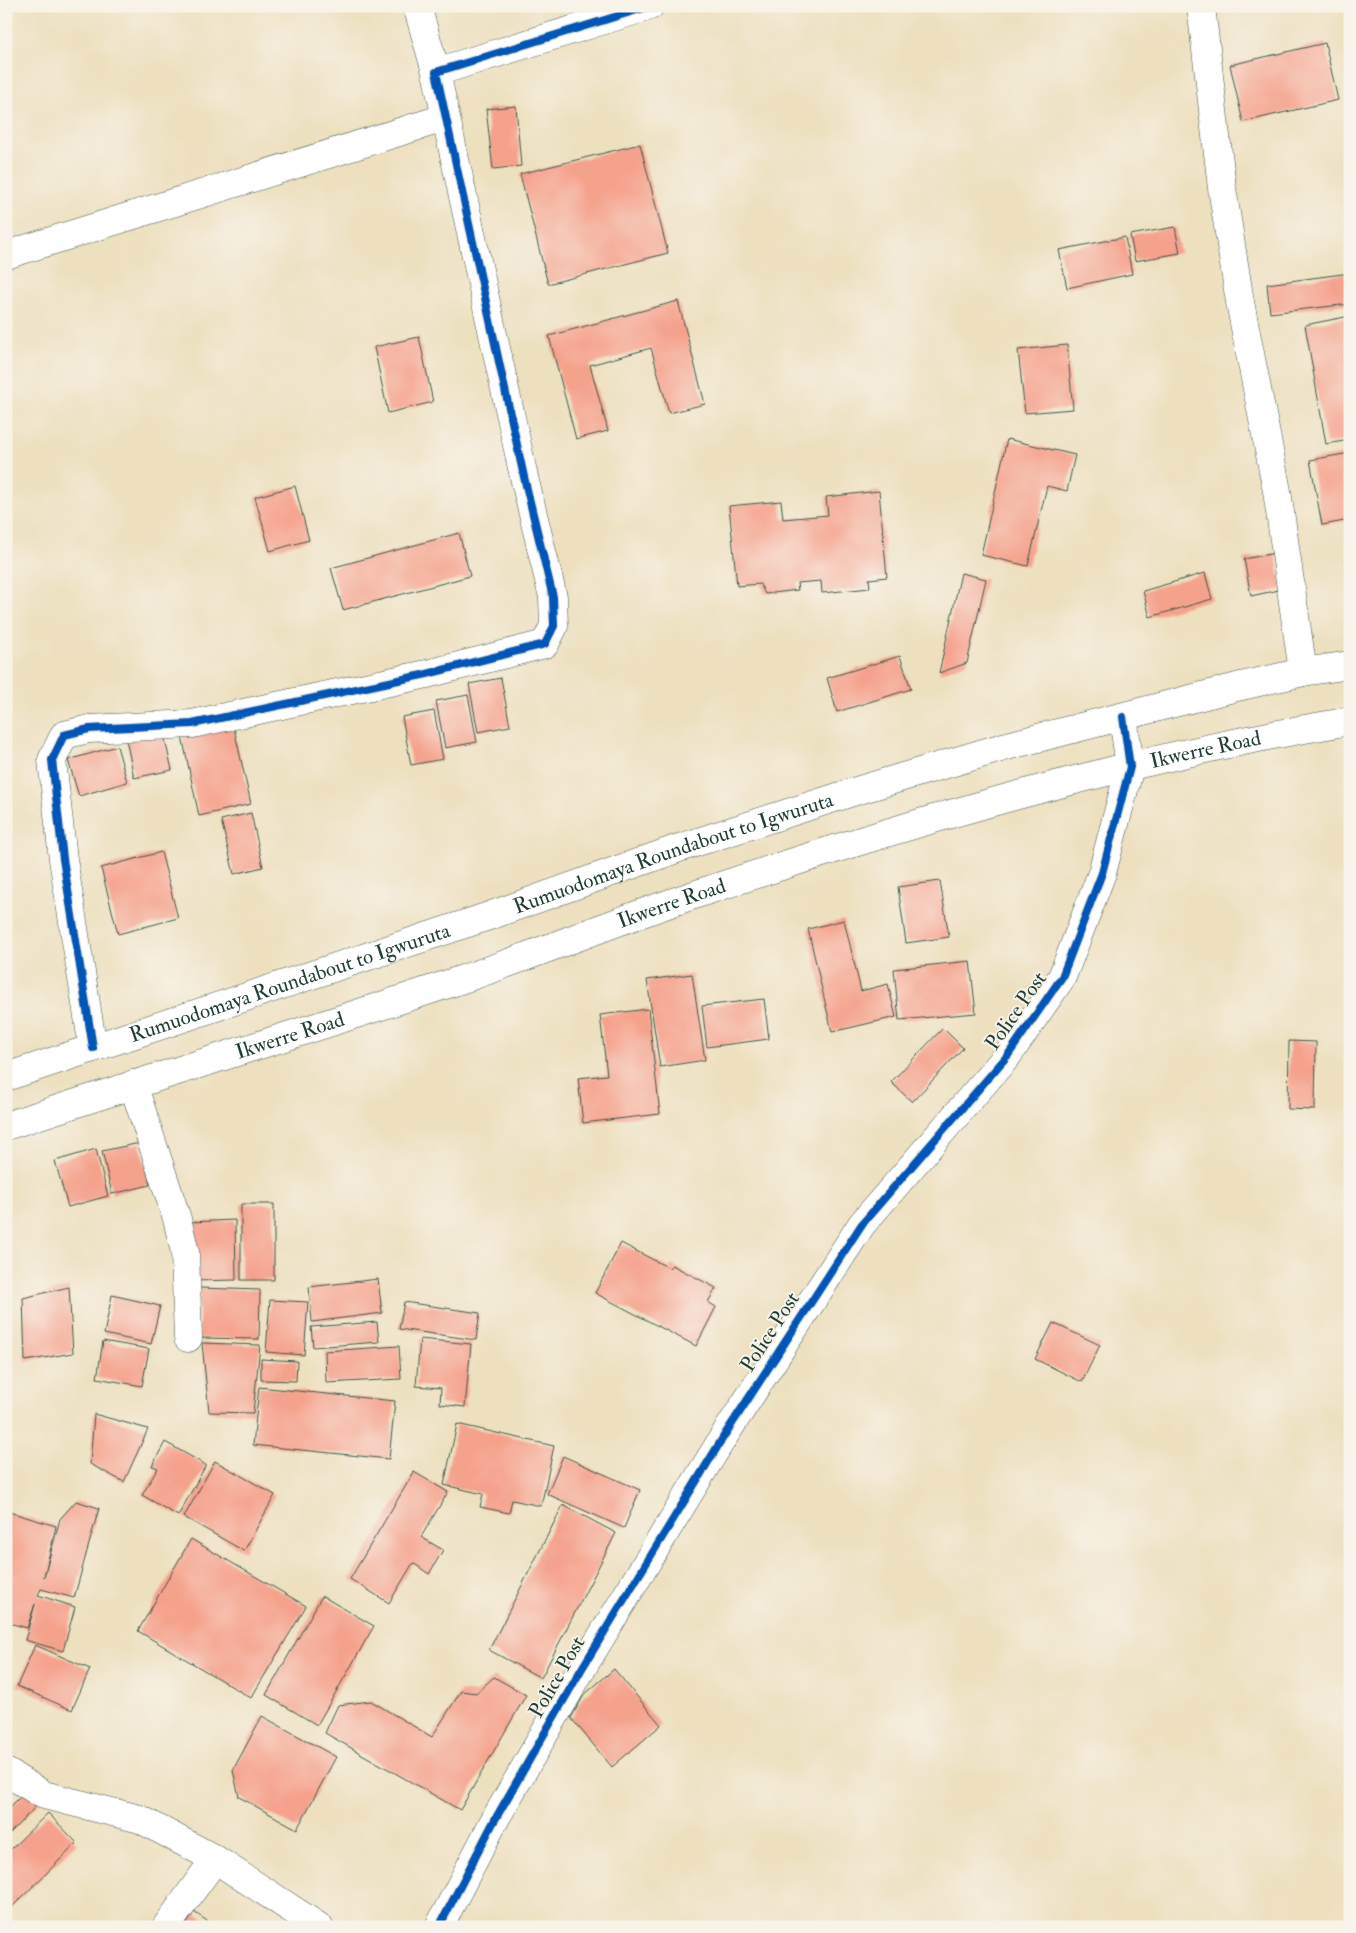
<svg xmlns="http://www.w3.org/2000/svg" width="1356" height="1933" viewBox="0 0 1356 1933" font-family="'IM FELL Double Pica',serif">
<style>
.building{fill:#f5a28d}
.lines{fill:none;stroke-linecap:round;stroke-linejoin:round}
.minor-casing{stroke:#3e5549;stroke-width:29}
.major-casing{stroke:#3e5549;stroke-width:29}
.minor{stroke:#fff;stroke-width:28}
.major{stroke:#fff;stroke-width:28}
.cycleway-casing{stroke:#f7f3e8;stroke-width:11}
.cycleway{stroke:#0057b8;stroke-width:8}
.labels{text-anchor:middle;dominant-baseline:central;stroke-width:4;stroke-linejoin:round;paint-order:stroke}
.street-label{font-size:21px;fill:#1f3d34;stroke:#f7f3e8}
</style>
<rect width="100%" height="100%" fill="#f7f3e8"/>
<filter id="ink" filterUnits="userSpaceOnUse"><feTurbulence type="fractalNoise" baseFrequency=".02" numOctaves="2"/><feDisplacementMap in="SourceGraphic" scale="10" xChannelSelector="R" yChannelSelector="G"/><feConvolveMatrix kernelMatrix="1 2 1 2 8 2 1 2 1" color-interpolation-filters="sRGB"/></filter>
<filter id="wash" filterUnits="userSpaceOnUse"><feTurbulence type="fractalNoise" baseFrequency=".0096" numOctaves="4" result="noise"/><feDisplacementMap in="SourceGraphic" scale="20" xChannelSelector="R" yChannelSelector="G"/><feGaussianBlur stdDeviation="1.12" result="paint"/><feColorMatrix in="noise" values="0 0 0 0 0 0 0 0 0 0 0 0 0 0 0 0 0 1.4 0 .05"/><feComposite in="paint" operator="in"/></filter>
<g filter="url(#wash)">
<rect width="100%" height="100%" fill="#ede0bf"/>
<g id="blocks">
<path class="building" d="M1325 43 1338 100 1243 122 1230 65Z
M516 106 521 166 493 169 486 109Z
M640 144 668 253 548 284 520 174Z
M1175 227 1180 253 1135 261 1130 235Z
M1125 237 1132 274 1067 288 1059 250Z
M1350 273V304L1270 313 1267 284Z
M678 301 705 404 669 413 651 348 590 365 608 431 576 439 549 336Z
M1350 316V440L1326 444 1305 325Z
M419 337 433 402 388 413 374 347Z
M1067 345 1073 409 1025 413 1018 350Z
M1007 439 1075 455 1067 491 1047 486 1028 566 981 555Z
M1350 453V520L1322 525 1310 460Z
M295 486 309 540 270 551 255 497Z
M879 491 887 577 869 579 870 588 822 593 821 581 797 583 798 590 765 594 760 584 737 586 729 506 781 501 783 519 828 515 826 497Z
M459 533 470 576 343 610 331 568Z
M1275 553 1283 589 1251 596 1244 559Z
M961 573 986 579 967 663 939 673Z
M1205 573 1212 599 1150 617 1143 591Z
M900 656 911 689 837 712 827 678Z
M501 678 510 726 478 732 469 684Z
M468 695 477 742 445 748 436 701Z
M434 711 443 759 411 765 402 717Z
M233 724 251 804 199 816 182 736Z
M163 731 172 770 134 778 126 739Z
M117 746 127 782 79 796 68 760Z
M251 813 263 867 234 874 221 820Z
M161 852 178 918 118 934 101 868Z
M940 881 949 937 906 943 898 887Z
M844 920 861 991 888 984 896 1017 832 1032 808 929Z
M970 961 976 1013 899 1020 894 969Z
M692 974 705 1060 660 1067 647 980Z
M764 999 769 1039 707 1047 702 1006Z
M648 1009 660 1114 583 1123 578 1078 607 1075 600 1015Z
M943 1028 963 1048 912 1102 891 1082Z
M1289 1041 1316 1042 1315 1110 1288 1109Z
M140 1143 150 1185 112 1194 102 1151Z
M96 1149 108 1196 68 1207 55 1161Z
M241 1204H274V1280H241Z
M235 1220 236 1280 192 1281 190 1222Z
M621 1243 669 1268 672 1265 716 1288 708 1302 716 1307 696 1346 595 1293Z
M378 1279 382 1313 312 1322 309 1287Z
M69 1287 73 1353 25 1361 23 1298Z
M199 1288 260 1290 259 1339 199 1338Z
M112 1295 160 1306 151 1344 104 1334Z
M270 1300 308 1302 304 1355 266 1352Z
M404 1302 480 1313 476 1340 399 1329Z
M377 1322 379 1342 313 1347 311 1327Z
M1053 1323 1100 1345 1082 1382 1035 1359Z
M420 1339 471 1344 465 1407 440 1404 441 1388 416 1386Z
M103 1341 149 1349 142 1386 97 1378Z
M202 1343 260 1345 253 1413 209 1412Z
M399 1346 401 1379 326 1383 325 1351Z
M261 1359 297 1361 296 1381 261 1380Z
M259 1387 395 1401 389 1459 253 1445Z
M94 1414 148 1429 124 1482 90 1464Z
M457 1424 554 1446 541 1506 512 1500 509 1513 480 1507 483 1494 444 1485Z
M165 1442 206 1465 178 1516 142 1495 158 1468 152 1466Z
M563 1456 640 1490 624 1528 547 1494Z
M215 1461 275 1495 244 1551 184 1517Z
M414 1472 448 1492 421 1537 443 1550 429 1574 413 1563 389 1603 350 1579Z
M76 1501 99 1508 74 1598 41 1589 38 1595 75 1607 63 1651 25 1640 35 1604 27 1628 6 1622V1520L9 1512 56 1526 44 1577 60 1519Z
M563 1505 616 1533 541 1678 489 1650Z
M191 1539 306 1606 251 1698 138 1631Z
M322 1596 374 1626 317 1725 266 1695Z
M35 1645 90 1669 72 1710 17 1686Z
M614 1669 661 1725 612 1767 571 1718 584 1695Z
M494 1677 526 1695 460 1810 325 1733 338 1705 371 1701 432 1737 461 1691 476 1693Z
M262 1716 336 1757 297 1829 239 1797 233 1770Z
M27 1790 42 1800 6 1837V1811Z
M48 1813 77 1843 6 1913V1854Z
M194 1912 216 1927H185Z"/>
</g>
</g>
<g filter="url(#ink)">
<use href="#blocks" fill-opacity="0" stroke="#3e5549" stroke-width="1"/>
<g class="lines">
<defs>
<path id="minor" d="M417 6 436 72
M1201 6 1222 188 1240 302 1277 491 1303 672
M6 255 444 118
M93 1048 63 859 52 760 64 735 89 729 192 724 427 674 545 644 554 626 553 597 524 477 436 72 650 6
M133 1084 177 1219 185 1252 188 1338
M6 1772 44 1795 140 1819 215 1859 319 1927
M166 1927 215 1859
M439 1927 493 1823 581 1670 724 1436 862 1224 1008 1055 1062 977 1102 873 1130 767 1123 717"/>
<g id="major">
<path id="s1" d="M6 1077 492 915 679 848 856 791 1007 746 1237 687 1303 672 1350 665"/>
<path id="s2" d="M6 1126C158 1076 311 1030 463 979 537 954 608 924 682 899 900 825 1123 759 1350 721"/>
</g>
</defs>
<use href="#minor" class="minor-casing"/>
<use href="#major" class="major-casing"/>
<use href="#minor" class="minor"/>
<use href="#major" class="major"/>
<defs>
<path id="cycleway" d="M93 1048 63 859 52 760 64 735 89 729 192 724 427 674 545 644 554 626 553 597 524 477 436 72 650 6
M439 1927 493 1823 581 1670 724 1436 862 1224 1008 1055 1062 977 1102 873 1130 767 1123 717"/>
</defs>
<use href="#cycleway" class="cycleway-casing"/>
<use href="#cycleway" class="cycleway"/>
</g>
</g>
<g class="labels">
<g class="street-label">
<text stroke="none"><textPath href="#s2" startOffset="1258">Ikwerre Road</textPath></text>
<text stroke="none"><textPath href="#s1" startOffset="704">Rumuodomaya Roundabout to Igwuruta</textPath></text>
<text stroke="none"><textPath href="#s2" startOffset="702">Ikwerre Road</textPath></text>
<text stroke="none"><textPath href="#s1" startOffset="299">Rumuodomaya Roundabout to Igwuruta</textPath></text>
<text transform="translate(1016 1011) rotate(-55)">Police Post</text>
<text stroke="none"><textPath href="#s2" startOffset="298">Ikwerre Road</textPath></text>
<text transform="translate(770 1332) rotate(-57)">Police Post</text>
<text transform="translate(557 1677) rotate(-60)">Police Post</text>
</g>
</g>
<rect width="1356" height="1933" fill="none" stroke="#f7f3e8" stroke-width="25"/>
</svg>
